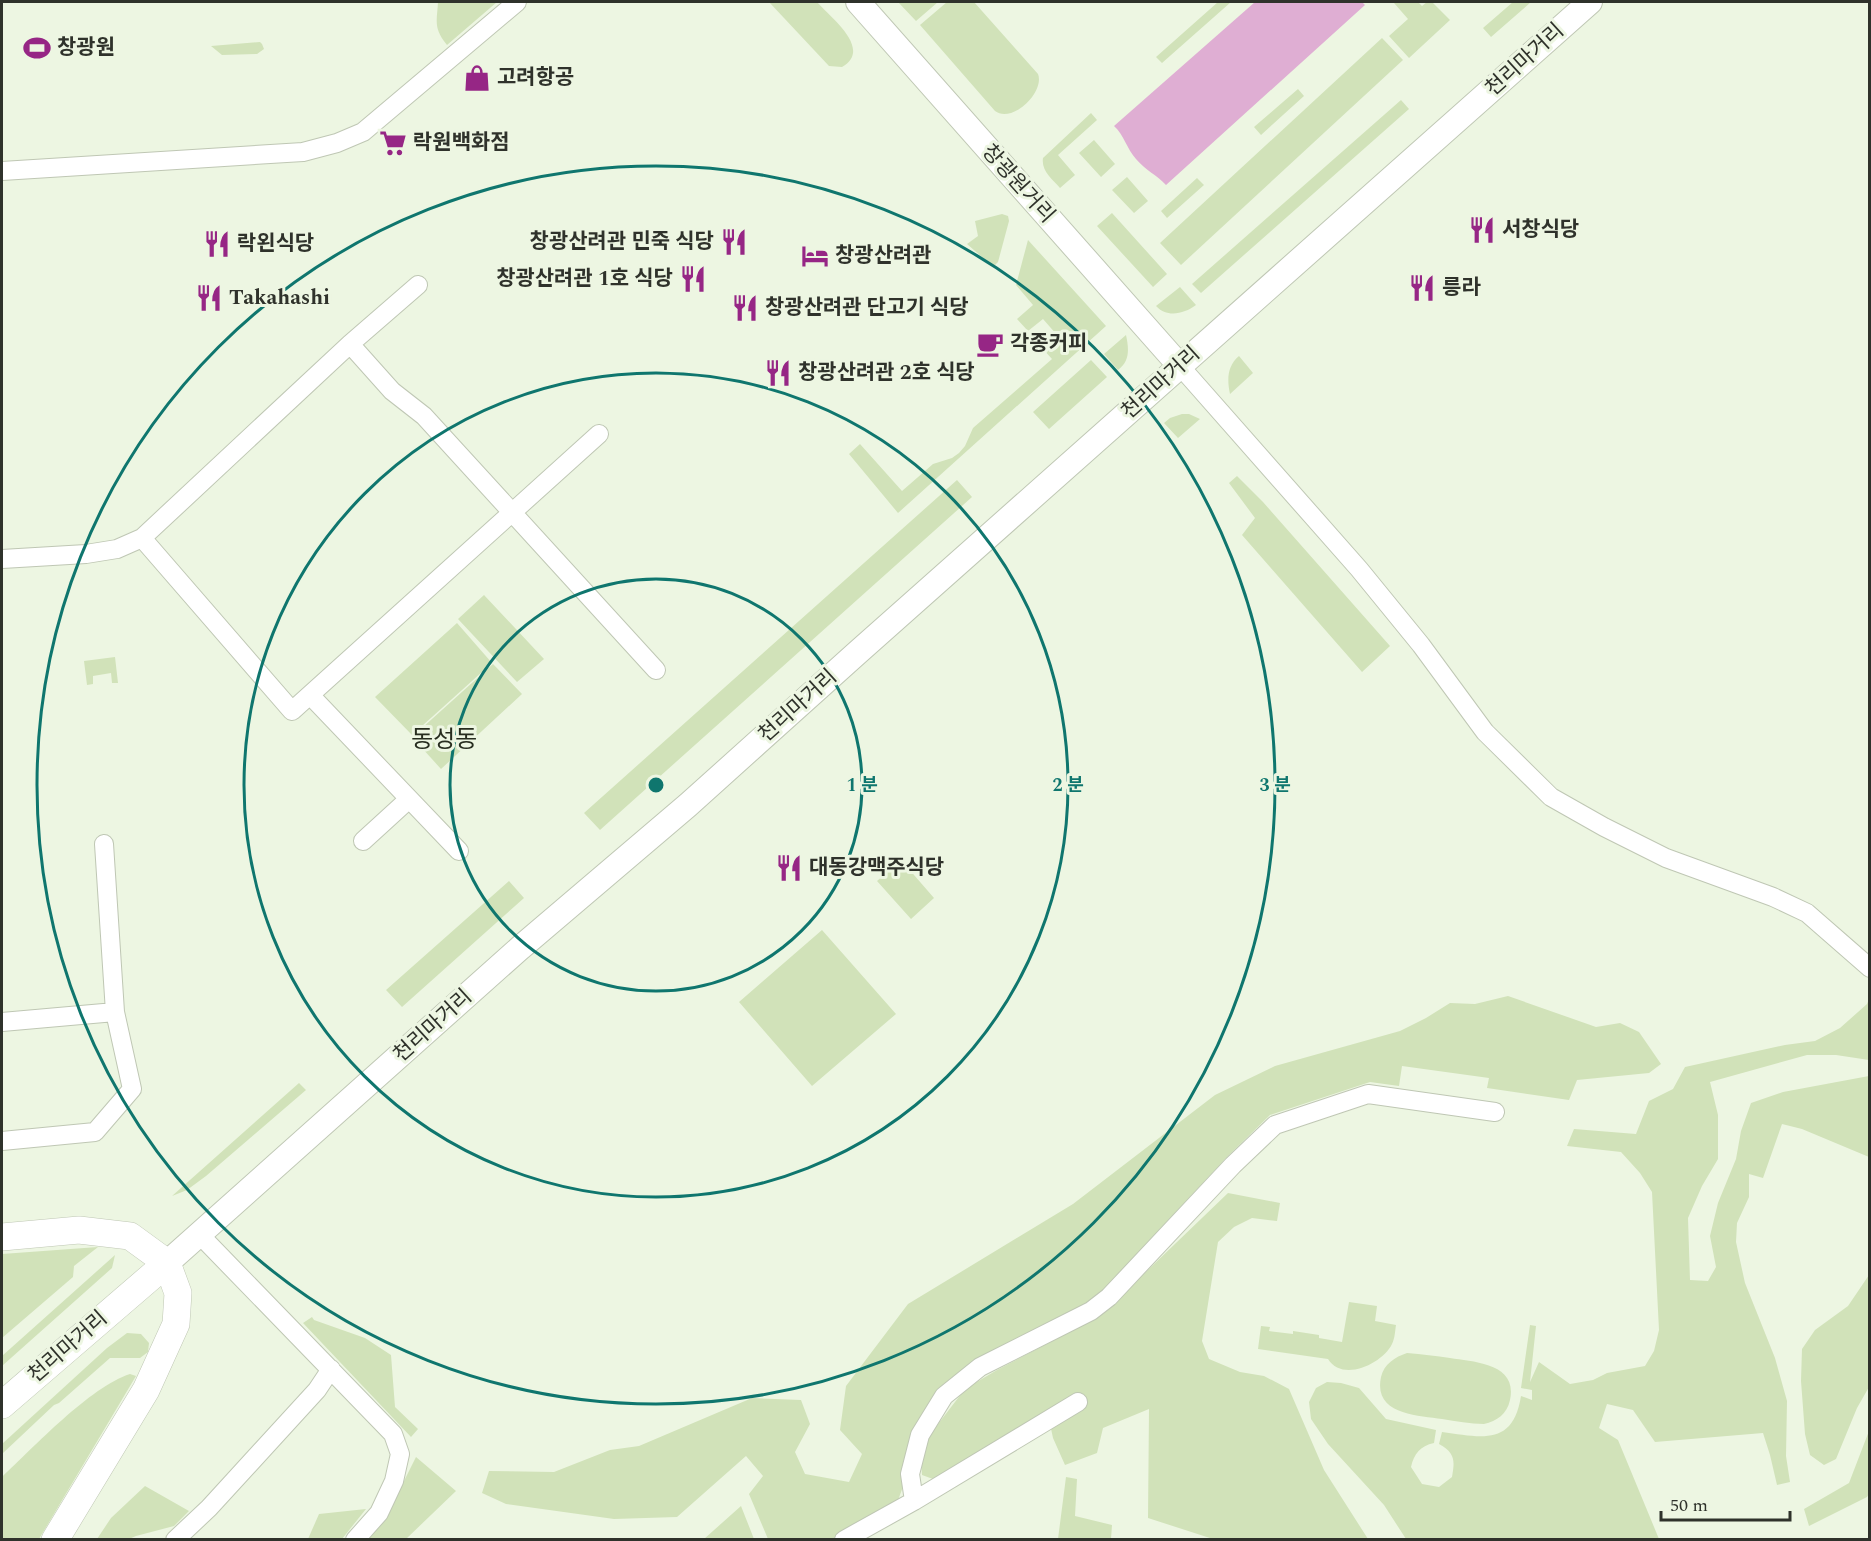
<svg xmlns="http://www.w3.org/2000/svg" width="1871" height="1541" viewBox="0 0 1871 1541" font-family="Spectral,'Noto Sans KR',serif">
<style>
.green{fill:#d1e2b9}
.water{fill:#dfaed3}
.lines{fill:none;stroke-linecap:round;stroke-linejoin:round}
.minor-casing{stroke:#bfc7b4;stroke-width:20}
.major-casing{stroke:#bfc7b4;stroke-width:26}
.highway-casing{stroke:#bfc7b4;stroke-width:28}
.minor{stroke:#fff;stroke-width:18}
.major{stroke:#fff;stroke-width:24}
.highway{stroke:#fff;stroke-width:27}
.ring{fill:none;stroke:#0f766e;stroke-width:3}
.labels{text-anchor:middle;dominant-baseline:central;stroke-width:6;stroke-linejoin:round;paint-order:stroke}
.poi-label{font-size:21px;font-weight:bold;fill:#2f322b;stroke:#edf6e2;text-anchor:start}
.street-label{font-size:21px;fill:#2f322b;stroke:#edf6e2}
.quarter-label{font-size:24px;fill:#272d1f;stroke:#edf6e2}
.centre{fill:#0f766e;stroke:#edf6e2;stroke-width:3}
.ring-label{font-size:18px;text-anchor:middle;font-weight:bold;fill:#0f766e;stroke:#edf6e2;stroke-width:6;stroke-linejoin:round;paint-order:stroke}
</style>
<rect width="100%" height="100%" fill="#edf6e2"/>
<path class="green" d="M438 2H497L447 45C433 28 437 21 438 2Z
M769 2H817C831 18 873 49 842 67L829 66Z
M898 2H938L916 21Z
M947 2H974L1038 74C1045 92 1012 124 995 111L920 25Z
M1218 2H1231L1162 63 1156 57Z
M1396 2H1418L1422 6 1427 2H1432L1450 20 1409 58 1389 36 1408 19 1394 3Z
M1513 2H1531L1491 37 1483 28Z
M1382 38 1403 60 1181 265 1160 243Z
M260 42 262 44 264 49 257 54 222 55 211 46Z
M1298 89 1304 96 1261 135 1254 127Z
M1401 100 1409 109 1201 293 1192 284Z
M1091 113 1097 120 1058 155 1075 175 1060 188C1052 179 1041 171 1043 158Z
M1094 140 1115 164 1101 177 1079 153Z
M1127 177 1148 201 1134 213 1112 190Z
M1197 178 1204 185 1167 218 1161 211Z
M1112 213 1167 274 1153 287 1097 226Z
M1002 214 1008 216 1009 221 998 262 995 265 990 264 967 244 978 236 975 221Z
M1028 240 1106 326 898 513 849 454 860 444 902 491 933 464 952 458 959 453 965 446 973 428 1052 359 1042 348 1057 335 1043 319 1028 331 1017 319 1033 305 1016 285Z
M1180 287 1196 305C1184 314 1167 318 1156 306Z
M1126 335C1129 349 1130 361 1118 370L1104 354Z
M1239 356 1253 373 1230 394C1227 380 1227 366 1239 356Z
M1091 360 1107 377 1049 429 1033 412Z
M1182 414H1189L1200 419 1178 438 1164 423 1170 418Z
M1237 476 1263 502 1390 646 1362 672 1242 535 1255 518 1229 483Z
M957 480 972 497 600 830 584 813Z
M484 595 544 659 517 682 458 619Z
M457 623 492 663 412 735 375 697Z
M115 657 118 683H112L111 673 93 676V684L87 685 84 661Z
M493 664 522 694 441 769 412 737Z
M901 860 934 898 911 919 877 881Z
M509 881 524 898 402 1007 386 990Z
M822 930 896 1014 812 1086 739 1002Z
M1508 996 1596 1027 1620 1023 1639 1032 1661 1064 1649 1073 1577 1080 1569 1100 1487 1088 1489 1078 1402 1066 1399 1086 1370 1082 1270 1115 1228 1156 1101 1292 1085 1304 937 1394 897 1503 832 1539H768L749 1494 763 1476 746 1456 677 1517 614 1519 506 1504 482 1493 489 1471 554 1472 610 1450 639 1446 752 1398 801 1400 810 1424 795 1452 805 1474 849 1482 862 1454 840 1430 846 1386 908 1304 1073 1204 1215 1095 1275 1066 1400 1031 1426 1018 1450 1003 1475 1004Z
M1869 999V1060L1836 1055H1807L1710 1082 1718 1115V1159L1702 1186 1688 1218 1690 1280 1708 1281 1716 1267 1710 1236 1718 1203 1736 1159 1741 1131 1751 1103 1783 1092 1869 1076V1157L1802 1129 1782 1124 1763 1178 1749 1174V1197L1737 1223 1736 1242 1745 1283 1775 1358 1787 1401 1786 1456 1790 1482 1777 1485 1770 1455 1763 1433 1655 1442 1633 1410 1607 1404 1599 1428 1618 1440 1659 1539H1406L1384 1505 1328 1444 1311 1419 1309 1402 1316 1388 1327 1382 1341 1383 1359 1388 1386 1419 1436 1430 1434 1443C1420 1446 1414 1454 1411 1467L1422 1484 1439 1487 1452 1477C1455 1460 1455 1453 1439 1444L1442 1432C1481 1437 1513 1447 1521 1396L1532 1400V1390L1521 1388 1530 1325 1536 1326 1530 1382 1539 1362 1570 1384 1593 1380 1607 1373 1645 1366 1654 1351 1659 1330 1652 1192 1640 1173 1621 1152 1567 1146 1574 1129 1636 1134 1649 1101 1673 1089 1685 1067 1785 1045 1815 1041 1840 1028 1867 1004Z
M299 1083 306 1090 206 1176 187 1190 172 1196Z
M1228 1193 1280 1203 1277 1221 1252 1218 1234 1227 1218 1242 1202 1341 1209 1359 1240 1372 1264 1376 1289 1389 1324 1470 1368 1539H1213L1148 1518 1149 1409 1103 1428 1097 1453 1065 1465 1053 1438 1050 1424 1088 1402 1079 1394 933 1479 922 1475 921 1460 928 1437 965 1389 997 1370 1100 1316Z
M98 1247 74 1266 73 1277 2 1338V1254Z
M115 1255 112 1268 2 1366V1356Z
M1869 1275V1387L1857 1408 1836 1459 1824 1465 1810 1455 1805 1434 1801 1381 1802 1349 1815 1330 1848 1306Z
M1349 1302 1377 1306 1375 1321 1396 1325C1395 1331 1395 1338 1392 1344 1383 1363 1343 1383 1328 1359L1258 1349 1261 1326 1270 1327 1269 1331 1293 1334V1331L1319 1335V1338L1342 1342Z
M312 1317 314 1320 365 1338 391 1355 395 1407 418 1429 411 1437 303 1323Z
M127 1333 141 1334 149 1343 148 1352 140 1358H110L59 1403 54 1405 2 1454V1444L107 1348Z
M1407 1353C1422 1354 1436 1356 1450 1358 1474 1362 1518 1363 1510 1400 1507 1414 1497 1421 1484 1424 1470 1424 1456 1421 1442 1419 1418 1415 1373 1415 1381 1377 1384 1364 1395 1357 1407 1353Z
M130 1374 136 1376 39 1539H2V1477C34 1447 90 1387 130 1374Z
M1869 1431 1870 1492 1867 1497 1809 1526 1804 1509 1849 1483Z
M416 1457 456 1491 406 1539 368 1540 388 1513Z
M1066 1477 1077 1479 1075 1516 1112 1525 1111 1539H1058Z
M145 1486 189 1511 174 1526 136 1536 129 1539H97L111 1518Z
M741 1506 754 1539H704Z
M366 1509 342 1539H308L319 1514Z"/>
<path class="water" d="M1255 2H1362L1365 5 1166 185C1157 175 1145 170 1136 159 1127 149 1124 135 1114 126Z"/>
<g class="lines">
<defs>
<path id="minor" d="M2 171 303 152 337 143 363 132 517 2
M350 344 392 391 424 416 656 670
M1180 366 1359 569 1421 645 1485 732 1551 797 1604 827 1666 858 1773 897 1807 913 1870 968
M142 538 292 711 599 434
M2 559 86 554 117 549 142 538 350 344 418 285
M310 695 459 851
M363 841 409 799
M2 1022 115 1012
M2 1141 95 1132 132 1089 115 1012 104 844
M200 1235 393 1434 400 1454 394 1481 379 1513 355 1540
M914 1501 910 1474 920 1435 944 1396 980 1367 1091 1311 1109 1297 1233 1165 1275 1125 1368 1094 1495 1112
M175 1540 209 1508 317 1390 331 1369
M844 1540 914 1501 1078 1402"/>
<path id="major" d="M858 2 1180 366
M167 1263 520 948 688 805 857 653 1590 2"/>
<path id="highway" d="M2 1237 79 1230 130 1236 167 1263 178 1293 176 1324 146 1390 55 1540
M2 1405 167 1263"/>
</defs>
<use href="#minor" class="minor-casing"/>
<use href="#major" class="major-casing"/>
<use href="#highway" class="highway-casing"/>
<use href="#minor" class="minor"/>
<use href="#major" class="major"/>
<use href="#highway" class="highway"/>
</g>
<g class="ring">
<circle cx="656" cy="785" r="206"/>
<circle cx="656" cy="785" r="412"/>
<circle cx="656" cy="785" r="619"/>
</g>
<defs>
<symbol id="stadium-bare" viewBox="-9 -9 18 18"><path d="M0-5a6.5 5 0 1 0 0 10a6.5 5 0 1 0 0-10ZM-3.5-1.8h7v3.6h-7Z" fill="#962685" stroke="#edf6e2" stroke-width="2.5" paint-order="stroke"/></symbol>
<symbol id="shop-bare" viewBox="-9 -9 18 18"><path d="M-5-2.5h2.3a2.7 3.5 0 0 1 5.4 0H5L5.5 6h-11ZM-1.5-2.5h3a1.5 2.3 0 0 0-3 0Z" fill="#962685" stroke="#edf6e2" stroke-width="2.5" paint-order="stroke"/></symbol>
<symbol id="supermarket-bare" viewBox="-9 -9 18 18"><path d="M-6-5.5h2.5l.6 2H6L4.5 2H-2.5L-4.4-4H-6ZM-1.5 3.2a1.3 1.3 0 1 0 .1 0ZM3 3.2a1.3 1.3 0 1 0 .1 0Z" fill="#962685" stroke="#edf6e2" stroke-width="2.5" paint-order="stroke"/></symbol>
<symbol id="restaurant-bare" viewBox="-9 -9 18 18"><path d="M-5-6h1v4h1v-4h1v4h1v-4h1v5L-1.5 .5V6h-2V.5L-5-1ZM5-6V6H3V1.5H1.5Q1.5-4 5-6Z" fill="#962685" stroke="#edf6e2" stroke-width="2.5" paint-order="stroke"/></symbol>
<symbol id="hotel-bare" viewBox="-9 -9 18 18"><path d="M-6-4.5h1.5V1H6V5H4.5V3h-9V5H-6ZM-4 0a1.8 1.8 0 1 1 3.6 0ZM.5 0V-2.5h3Q6-2.5 6 0Z" fill="#962685" stroke="#edf6e2" stroke-width="2.5" paint-order="stroke"/></symbol>
<symbol id="cafe-bare" viewBox="-9 -9 18 18"><path d="M-5.5-4.5H6V0H3Q3 3.5 0 3.5H-2.5Q-5.5 3.5-5.5 0ZM3-3.2v2h1.7v-2ZM-6 4.5H4V6H-6Z" fill="#962685" stroke="#edf6e2" stroke-width="2.5" paint-order="stroke"/></symbol>
</defs>
<g fill-rule="evenodd">
<use href="#stadium-bare" x="18" y="29" width="38" height="38"/>
<use href="#shop-bare" x="458" y="59" width="38" height="38"/>
<use href="#supermarket-bare" x="374" y="124" width="38" height="38"/>
<use href="#restaurant-bare" x="1463" y="211" width="38" height="38"/>
<use href="#restaurant-bare" x="715" y="223" width="38" height="38"/>
<use href="#restaurant-bare" x="198" y="225" width="38" height="38"/>
<use href="#hotel-bare" x="796" y="237" width="38" height="38"/>
<use href="#restaurant-bare" x="674" y="260" width="38" height="38"/>
<use href="#restaurant-bare" x="1403" y="269" width="38" height="38"/>
<use href="#restaurant-bare" x="190" y="279" width="38" height="38"/>
<use href="#restaurant-bare" x="726" y="289" width="38" height="38"/>
<use href="#cafe-bare" x="971" y="325" width="38" height="38"/>
<use href="#restaurant-bare" x="759" y="354" width="38" height="38"/>
<use href="#restaurant-bare" x="770" y="849" width="38" height="38"/>
</g>
<g class="labels">
<g class="poi-label">
<text x="57" y="48">창광원</text>
<text x="497" y="78">고려항공</text>
<text x="413" y="143">락원백화점</text>
<text x="1502" y="230">서창식당</text>
<text x="714" y="242" text-anchor="end">창광산려관 민죽 식당</text>
<text x="237" y="244">락왼식당</text>
<text x="835" y="256">창광산려관</text>
<text x="673" y="279" text-anchor="end">창광산려관 1호 식당</text>
<text x="1442" y="288">릉라</text>
<text x="229" y="298">Takahashi</text>
<text x="765" y="308">창광산려관 단고기 식당</text>
<text x="1010" y="344">각종커피</text>
<text x="798" y="373">창광산려관 2호 식당</text>
<text x="809" y="868">대동강맥주식당</text>
</g>
<g class="street-label">
<text transform="translate(1525 60) rotate(-42)">천리마거리</text>
<text transform="translate(1018 184) rotate(48)">창광원거리</text>
<text transform="translate(1161 383) rotate(-42)">천리마거리</text>
<text transform="translate(798 706) rotate(-42)">천리마거리</text>
<text transform="translate(433 1026) rotate(-42)">천리마거리</text>
<text transform="translate(68 1347) rotate(-41)">천리마거리</text>
</g>
<g class="quarter-label">
<text x="444" y="740">동성동</text>
</g>
</g>
<circle cx="656" cy="785" r="9" class="centre"/>
<g class="ring-label">
<text x="862" y="791">1 분</text>
<text x="1068" y="791">2 분</text>
<text x="1275" y="791">3 분</text>
</g>
<rect width="1871" height="1541" fill="none" stroke="#2f322b" stroke-width="6"/>
<path d="M1661 1511v9h129v-9" fill="none" stroke="#2f322b" stroke-width="3"/>
<text x="1670" y="1511" font-size="18" fill="#2f322b" stroke="#edf6e2" stroke-width="4.5" paint-order="stroke">50 m</text>
</svg>
